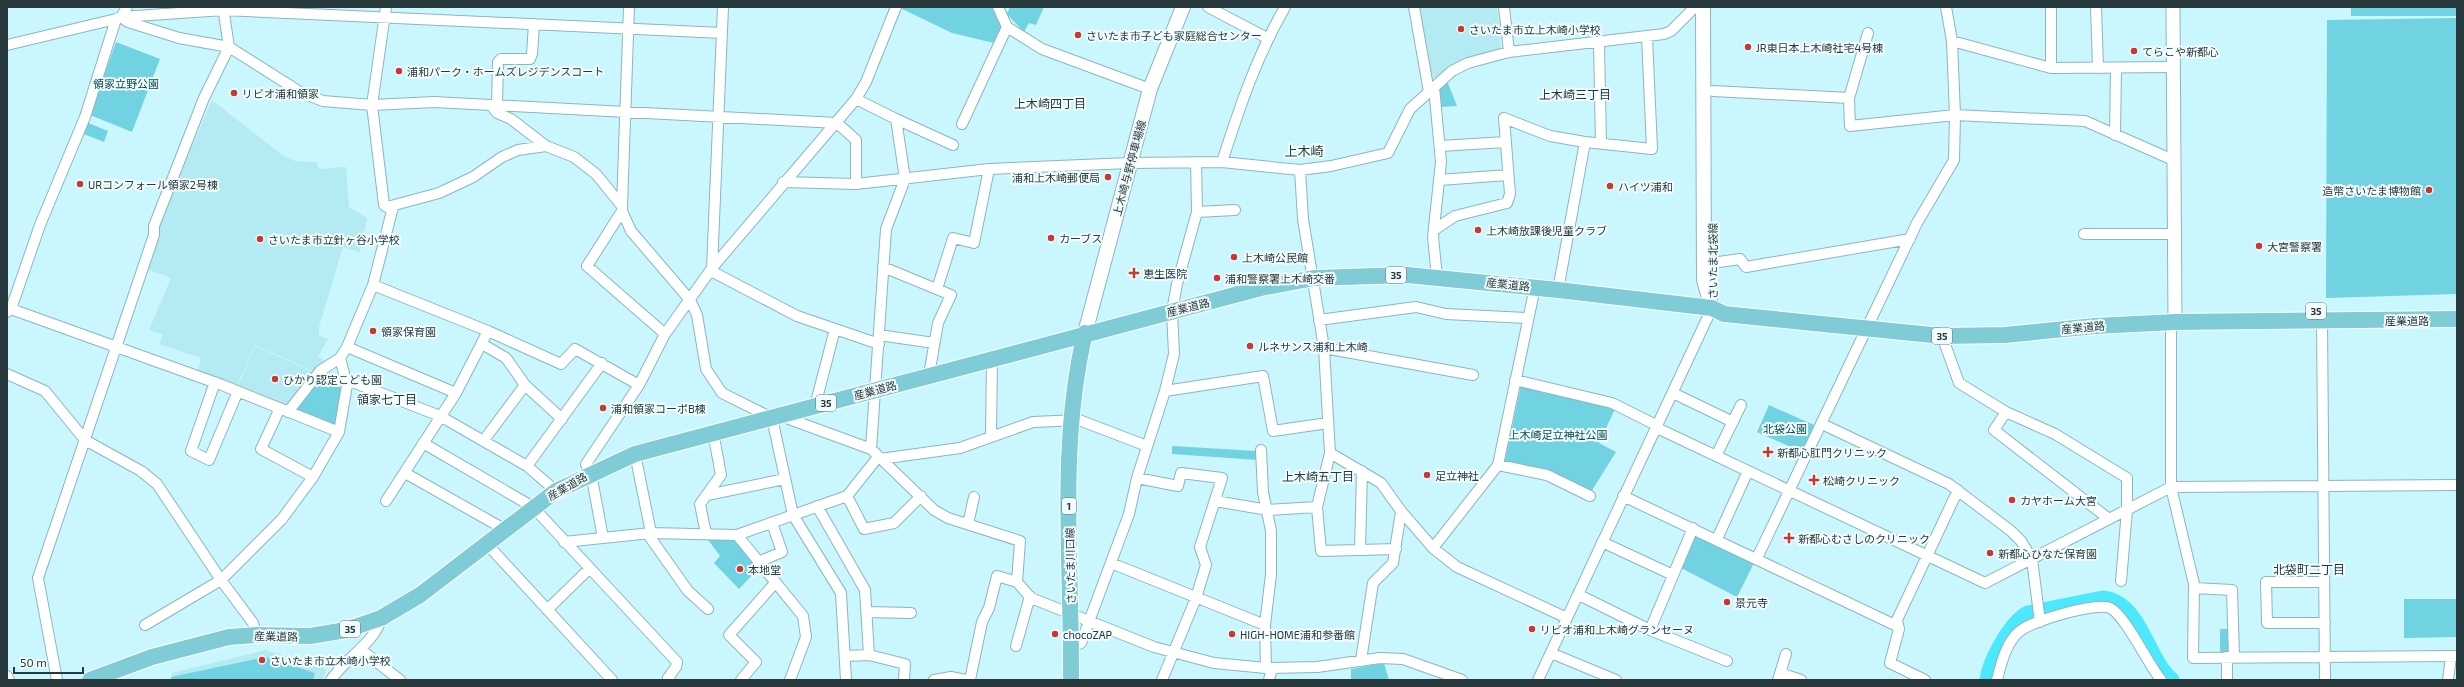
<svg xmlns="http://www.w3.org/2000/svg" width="2464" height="687" viewBox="0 0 2464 687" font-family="'Exo 2','Noto Sans JP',sans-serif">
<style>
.built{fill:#b4eaf1}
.green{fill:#71d3e1}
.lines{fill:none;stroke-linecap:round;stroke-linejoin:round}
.river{stroke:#4ce9fd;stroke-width:17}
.minor-casing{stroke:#8bb6bd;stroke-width:12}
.tertiary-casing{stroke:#8bb6bd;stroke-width:15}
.secondary-casing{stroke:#8bb6bd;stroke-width:16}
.primary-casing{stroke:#fff;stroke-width:18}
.minor{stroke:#fff;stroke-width:10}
.tertiary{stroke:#fff;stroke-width:13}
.secondary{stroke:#fff;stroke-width:14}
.primary{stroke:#7fccd6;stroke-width:16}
.poi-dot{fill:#c63831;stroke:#f3fcfd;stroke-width:1.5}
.labels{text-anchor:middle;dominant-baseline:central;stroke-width:4;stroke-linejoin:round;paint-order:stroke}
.shield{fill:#f3fcfd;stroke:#647476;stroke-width:1}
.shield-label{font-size:10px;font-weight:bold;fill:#27393c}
.poi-label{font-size:11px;fill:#27393c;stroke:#f3fcfd;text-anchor:start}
.park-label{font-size:11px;fill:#024b53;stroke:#f3fcfd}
.street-label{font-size:11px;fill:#27393c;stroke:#f3fcfd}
.neighbourhood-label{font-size:12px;fill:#27393c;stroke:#f3fcfd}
.quarter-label{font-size:13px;fill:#27393c;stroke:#f3fcfd}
</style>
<rect width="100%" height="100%" fill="#caf7fd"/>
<path class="built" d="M1419 7H1497L1501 50 1440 77 1431 78Z
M212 100 281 154 295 161 317 162 319 169 346 167 349 207 367 218 360 252 343 247 319 327V336L328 339 318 356 328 363 315 372 255 345 237 385 198 371 201 358 159 344 163 335 149 330 171 278 147 269 159 223Z
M255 346 315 373 287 406 238 386Z
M266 650 326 669 323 680H171L172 673Z"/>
<path class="green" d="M898 7H998L1007 27 998 44 952 33Z
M1010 7H1044L1036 25 1029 23 1024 32 1007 14Z
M2351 7H2457V16H2351Z
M2457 18V294L2326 298 2327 20Z
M116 42 160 59 132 132 90 115Z
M1447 81 1457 106 1441 107 1439 87Z
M86 122 108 131 104 142 81 133Z
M319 379 344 389 338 426 333 427 295 411Z
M1521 385 1616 407 1599 443 1616 452 1591 492 1550 472 1505 461Z
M1769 405 1814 425 1802 452 1757 432Z
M1172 446 1257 451V460L1172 454Z
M1693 534 1755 561 1737 597 1681 568Z
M706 537 733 539 759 568 739 589 714 563 720 556Z
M2404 599H2457V637L2404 638Z
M2220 629H2229L2230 654H2220Z
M266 657 315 673 313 680H171V677Z
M1384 663 1389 680H1351V669Z"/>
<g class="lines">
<path class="river" d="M1988 680C1990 662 2011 623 2028 614L2103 599C2141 604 2145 658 2171 680"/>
<defs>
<path id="minor" d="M386 7 372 105 384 205 387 207 439 193 473 177 502 157 518 150 546 146
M998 7 1007 27 1042 49 1150 89
M1208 7 1267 38
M1414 7 1429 92
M1504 7 1509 52
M2051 7V68
M2096 7 2098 68
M121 17 128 22 179 38 229 47 300 92 323 101 372 105 434 102 837 123 856 140V184
M121 17 224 10 722 33
M1868 33 1849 98 1850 126 1955 115 2085 121 2173 160
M1952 41 2051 68 2173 67
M1599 43 1601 143
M7 45 116 19 121 17 127 7
M1434 87 1441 162 1433 237 1437 277
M1713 91 1849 98
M856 99 896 119 905 179 886 229 871 449
M491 105 497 113 511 119 546 146 574 157 596 174 622 206V211L631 231 690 300 697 315 706 369 722 393 772 418 793 515 841 593 846 680
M497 105 498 62 501 59H530L532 54 534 24
M896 119 953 145
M962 124 1007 27
M2115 135 2116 68
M1440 146 1506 142
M1196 162 1197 212
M1222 162C1240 106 1256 58 1285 7
M1300 170 1303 219 1324 348 1330 453 1317 507 1321 551 1396 549
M1439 180 1508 175
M783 182 856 184 989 169 1130 163 1222 162 1300 170 1331 166 1388 153 1410 109 1452 71 1468 63 1509 52 1664 34 1671 31 1695 7
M622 206 629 7
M622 211 587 266 665 334
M1434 230 1455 216 1507 203 1510 194 1504 118 1550 136 1585 142
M2084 234H2174
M1712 263 1740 259 1746 267 1910 239
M883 267 951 295 938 323 929 375
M712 268 723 7
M711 271 797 316 879 344
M373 285 488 331 561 364 575 349 639 385
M937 289 953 238 974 243 989 169
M1558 290 1585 142 1652 149 1647 37
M11 309 222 385 339 432
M7 312 11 309 40 225 85 117 116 19
M1319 320 1416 307 1446 314 1528 318
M2322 320 2325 680
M2175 322 2171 331V487L2194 584 2193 658 2457 656
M879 335 934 343
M1942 336 1959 383 2006 412 2055 434 2127 478V510L2121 581
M482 344 506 358 525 385 562 419
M347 347 456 393
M1324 348 1473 375
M7 374 45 391 85 440 141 471 157 484 221 580 253 623 256 635
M345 379 440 416 527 466 556 491
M1515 380 1612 403 1658 426
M215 382 191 451 209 460 238 391
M1165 391 1263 376 1273 431 1328 423
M1673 393 1733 422
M815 406 835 329
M280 408 261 449 313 477
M288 412 320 371 340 358 347 347 373 285 393 207
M2006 412 1994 430 2109 519
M781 416 871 449 934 510 948 518 1020 541 1017 582 1031 598 1154 647 1214 663 1266 668 1317 667 1380 658 1403 659 1462 680
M1822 424 1949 484 2011 531 2021 541 2032 559 2040 622
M1657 428 1985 583 2171 487 2457 485
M991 436 992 358
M484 440 525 385
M423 443 533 507 677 662 676 667 668 678 670 680
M1261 450 1263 492 1271 531V574L1265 625 1266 668
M1330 453 1381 483 1401 511 1393 563 1373 583 1361 660
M635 454 651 533
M1716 456 1741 405
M880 459 960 448 1033 422 1079 420 1147 446
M1498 465 1547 475 1590 496
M527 466 602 363
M405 473 504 529
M1137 478 1178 486 1181 473 1222 478 1200 547 1206 565 1196 598 1162 680
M707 495 785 479
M847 496 864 529 894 523 921 496
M1623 496 1897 626
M386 501 456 393 488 331
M1215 501 1268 510 1317 507
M817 506 865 590 869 655
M1401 511 1433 548 1457 567 1567 618
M968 524 974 497
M647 533 688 591 708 609
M706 534 700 504 721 475 713 432
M737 535 803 616 806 637 790 680
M603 538 591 473 586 464 639 385 665 334 712 268 856 99 866 82 896 7
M1717 539 1748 471
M564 542 651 533 737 535 847 496 878 457
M1602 542 1673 575
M486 543 612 680
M1433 548 1498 465 1535 287
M1360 550 1362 471
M1757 558 1917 223 1954 160 1955 115 1952 41 1946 7
M758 562 782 552 772 523
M1111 563 1265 625
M2324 582H2266L2267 623H2325
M2194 588 2232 590 2234 657
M1579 595 1650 630 1693 528
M547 610 589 569
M867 612 911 613
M145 625 221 580 282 519 313 477 339 432 347 385 340 358
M1650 630 1727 661
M1016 646 1030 596
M1071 647 1081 643 1129 514 1137 478 1165 391 1174 354 1172 311 1177 284 1197 212 1235 210
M360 649 400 680
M1551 653 1616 680
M845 656 869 655 905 664 904 680
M1780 673 1801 680
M7 676 9 680
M57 680 38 578 154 235V226L204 98 229 47 223 7
M331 680C344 659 377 641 381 618
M741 680 756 662 729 635 775 583
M934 680 951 677 966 680
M970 680 982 622 989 608 997 576 1017 582
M1269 680 1272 668
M1538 680 1712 308
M1778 680 1786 654
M1925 680 1890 663 1899 629 1897 620 1958 490
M1997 680C2001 664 2006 642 2020 631 2031 621 2097 602 2110 608 2125 615 2148 664 2161 680
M2227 680V657
M2448 680 2451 656"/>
<path id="tertiary" d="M2173 7 2175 322"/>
<path id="secondary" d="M1703 7 1704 280 1712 308
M1085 333 1150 89 1183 7"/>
<path id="primary" d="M90 680 152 657 229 637 256 635 310 636 346 630 381 618 420 595 556 491 635 454 1261 288 1314 278 1407 275 1558 290 1712 308 1724 314 1942 336 2005 335 2095 326 2175 322 2457 319
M1071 680C1072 564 1058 447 1085 333"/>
</defs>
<use href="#minor" class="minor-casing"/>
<use href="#tertiary" class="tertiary-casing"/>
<use href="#secondary" class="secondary-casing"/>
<use href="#primary" class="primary-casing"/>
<use href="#minor" class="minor"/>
<use href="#tertiary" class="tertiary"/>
<use href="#secondary" class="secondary"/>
<use href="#primary" class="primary"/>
</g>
<g class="poi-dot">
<circle cx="1461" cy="29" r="4"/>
<circle cx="1078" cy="35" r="4"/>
<circle cx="1748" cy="47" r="4"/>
<circle cx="2134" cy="51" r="4"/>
<circle cx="399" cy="71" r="4"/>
<circle cx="234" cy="93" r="4"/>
<circle cx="1108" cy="177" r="4"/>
<circle cx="80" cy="184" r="4"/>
<circle cx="1610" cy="186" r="4"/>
<circle cx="2429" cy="190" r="4"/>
<circle cx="1478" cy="230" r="4"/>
<circle cx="1051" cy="238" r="4"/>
<circle cx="260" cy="239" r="4"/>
<circle cx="2259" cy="246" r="4"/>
<circle cx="1234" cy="257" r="4"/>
<path d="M1132 267h4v4h4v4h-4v4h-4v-4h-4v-4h4z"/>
<circle cx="1217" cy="278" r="4"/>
<circle cx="373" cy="331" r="4"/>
<circle cx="1250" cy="346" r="4"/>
<circle cx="275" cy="379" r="4"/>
<circle cx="603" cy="408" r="4"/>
<path d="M1766 446h4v4h4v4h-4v4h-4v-4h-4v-4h4z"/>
<circle cx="1427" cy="475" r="4"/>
<path d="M1812 474h4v4h4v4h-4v4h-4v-4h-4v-4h4z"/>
<circle cx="2012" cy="500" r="4"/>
<path d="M1787 532h4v4h4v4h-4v4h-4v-4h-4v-4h4z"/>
<circle cx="1990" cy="553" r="4"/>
<circle cx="740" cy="569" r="4"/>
<circle cx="1727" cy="602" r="4"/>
<circle cx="1532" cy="629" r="4"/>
<circle cx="1055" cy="634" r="4"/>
<circle cx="1232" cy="634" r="4"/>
<circle cx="262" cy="660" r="4"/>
</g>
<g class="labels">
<g class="shield">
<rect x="1386" y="267" width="20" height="16" rx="3"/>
<rect x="2306" y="303" width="20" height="16" rx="3"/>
<rect x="1932" y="328" width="20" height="16" rx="3"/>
<rect x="816" y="395" width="20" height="16" rx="3"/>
<rect x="1062" y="498" width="14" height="16" rx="3"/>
<rect x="340" y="621" width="20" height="16" rx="3"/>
</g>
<g class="shield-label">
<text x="1396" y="275">35</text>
<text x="2316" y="311">35</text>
<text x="1942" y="336">35</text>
<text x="826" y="403">35</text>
<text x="1069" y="506">1</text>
<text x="350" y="629">35</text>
</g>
<g class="poi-label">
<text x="1469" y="29">さいたま市立上木崎小学校</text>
<text x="1086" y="35">さいたま市子ども家庭総合センター</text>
<text x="1756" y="47">JR東日本上木崎社宅4号棟</text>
<text x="2142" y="51">てらこや新都心</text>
<text x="407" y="71">浦和パーク・ホームズレジデンスコート</text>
<text x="242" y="93">リビオ浦和領家</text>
<text x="1100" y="177" text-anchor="end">浦和上木崎郵便局</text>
<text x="88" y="184">URコンフォール領家2号棟</text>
<text x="1618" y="186">ハイツ浦和</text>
<text x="2421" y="190" text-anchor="end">造幣さいたま博物館</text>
<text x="1486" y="230">上木崎放課後児童クラブ</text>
<text x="1059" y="238">カーブス</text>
<text x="268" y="239">さいたま市立針ヶ谷小学校</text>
<text x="2267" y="246">大宮警察署</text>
<text x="1242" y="257">上木崎公民館</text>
<text x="1143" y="273">恵生医院</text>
<text x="1225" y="278">浦和警察署上木崎交番</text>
<text x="381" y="331">領家保育園</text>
<text x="1258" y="346">ルネサンス浦和上木崎</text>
<text x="283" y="379">ひかり認定こども園</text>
<text x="611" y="408">浦和領家コーポB棟</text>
<text x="1777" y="452">新都心肛門クリニック</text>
<text x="1435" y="475">足立神社</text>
<text x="1823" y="480">松崎クリニック</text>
<text x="2020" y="500">カヤホーム大宮</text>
<text x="1798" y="538">新都心むさしのクリニック</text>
<text x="1998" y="553">新都心ひなた保育園</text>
<text x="748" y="569">本地堂</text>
<text x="1735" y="602">景元寺</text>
<text x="1540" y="629">リビオ浦和上木崎グランセーヌ</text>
<text x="1063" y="634">chocoZAP</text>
<text x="1240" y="634">HIGH-HOME浦和参番館</text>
<text x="270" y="660">さいたま市立木崎小学校</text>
</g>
<g class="park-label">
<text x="126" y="83">領家立野公園</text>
<text x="1785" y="428">北袋公園</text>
<text x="1558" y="434">上木崎足立神社公園</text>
</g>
<g class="street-label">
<text transform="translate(1129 168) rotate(-75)">上木崎与野停車場線</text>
<text transform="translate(1712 261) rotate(-90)">さいたま北袋線</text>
<text transform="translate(1508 284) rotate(6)">産業道路</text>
<text transform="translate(1188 307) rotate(-14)">産業道路</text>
<text x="2407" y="320">産業道路</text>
<text transform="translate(2083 327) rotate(-5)">産業道路</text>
<text transform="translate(875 390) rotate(-15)">産業道路</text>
<text transform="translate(567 486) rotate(-30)">産業道路</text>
<text transform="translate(1070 566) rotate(-91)">さいたま川口線</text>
<text transform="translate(276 636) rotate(1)">産業道路</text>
</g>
<g class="neighbourhood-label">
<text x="1575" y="94">上木崎三丁目</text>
<text x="1050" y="103">上木崎四丁目</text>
<text x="387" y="399">領家七丁目</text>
<text x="1318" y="476">上木崎五丁目</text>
<text x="2309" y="569">北袋町二丁目</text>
</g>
<g class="quarter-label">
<text x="1304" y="151">上木崎</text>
</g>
</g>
<rect width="2464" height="687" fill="none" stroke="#27393c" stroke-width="16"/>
<path d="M14 667v6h69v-6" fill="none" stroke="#27393c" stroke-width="2"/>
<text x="20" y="667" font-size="12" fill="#27393c" stroke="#f3fcfd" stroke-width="3" paint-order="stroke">50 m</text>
</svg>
